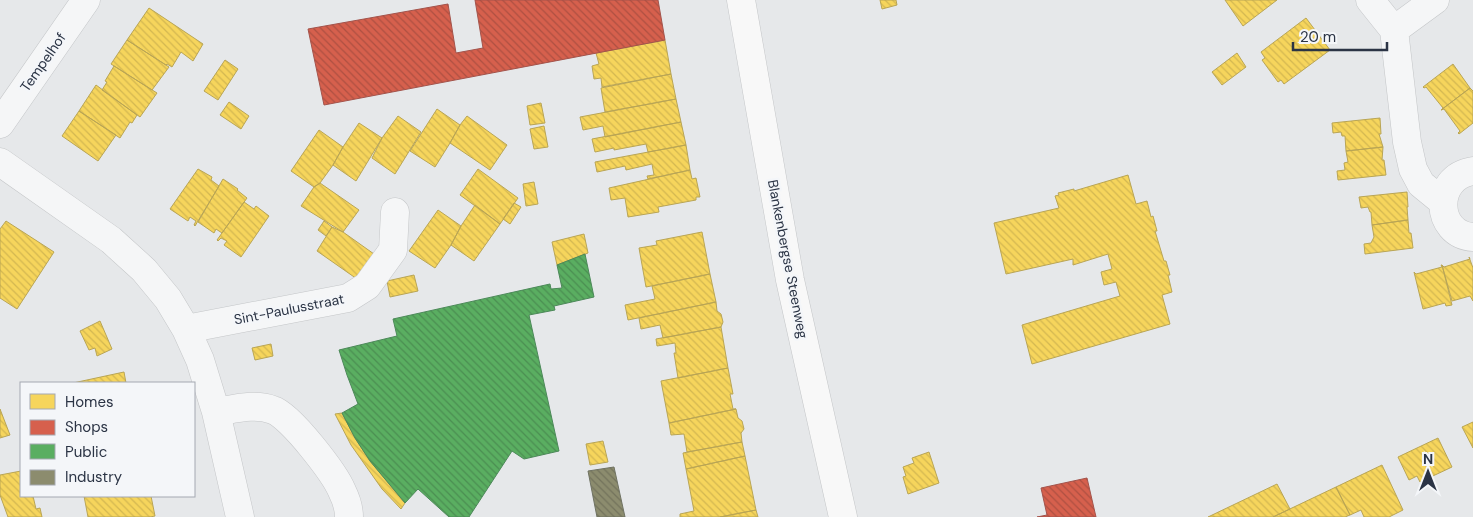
<svg xmlns="http://www.w3.org/2000/svg" width="1473" height="517" viewBox="0 0 1473 517" font-family="'DM Sans',sans-serif">
<style>
.homes{fill:url(#homes-back-hatch);stroke:#b9a555}
.shops{fill:url(#shops-back-hatch);stroke:#a3534b}
.public{fill:url(#public-back-hatch);stroke:#4c8959}
.industry{fill:url(#industry-back-hatch);stroke:#6f7262}
.lines{fill:none;stroke-linecap:round;stroke-linejoin:round}
.street-casing{stroke:#c4c6c8;stroke-width:29}
.secondary-casing{stroke:#c4c6c8;stroke-width:29}
.street{stroke:#f5f6f7;stroke-width:28}
.secondary{stroke:#f8f8f8;stroke-width:28}
.labels{text-anchor:middle;dominant-baseline:central;stroke-width:5;stroke-linejoin:round;paint-order:stroke}
.street-label{font-size:14px;fill:#2b3445;stroke:#f4f6f9}
</style>
<defs>
<pattern id="homes-back-hatch" width="6" height="6" patternUnits="userSpaceOnUse" patternTransform="scale(1.25)"><rect width="6" height="6" fill="#f6d55c"/><path d="M-1 5l2 2M0 0l6 6M5-1l2 2" fill="none" stroke="#d3b751"/></pattern>
<pattern id="shops-back-hatch" width="6" height="6" patternUnits="userSpaceOnUse" patternTransform="scale(1.25)"><rect width="6" height="6" fill="#d6604d"/><path d="M-1 5l2 2M0 0l6 6M5-1l2 2" fill="none" stroke="#ae5042"/></pattern>
<pattern id="public-back-hatch" width="6" height="6" patternUnits="userSpaceOnUse" patternTransform="scale(1.25)"><rect width="6" height="6" fill="#5aae61"/><path d="M-1 5l2 2M0 0l6 6M5-1l2 2" fill="none" stroke="#4b8e52"/></pattern>
<pattern id="industry-back-hatch" width="6" height="6" patternUnits="userSpaceOnUse" patternTransform="scale(1.25)"><rect width="6" height="6" fill="#8c8c6e"/><path d="M-1 5l2 2M0 0l6 6M5-1l2 2" fill="none" stroke="#73735c"/></pattern>
</defs>
<rect width="100%" height="100%" fill="#e6e8ea"/>
<path class="homes" d="M880 0H896L897 5 882 9Z
M1225 0H1277L1243 26Z
M149 8 203 44 193 61 181 52 172 67 167 64 166 65 127 40Z
M1306 18 1330 50 1284 84 1281 80 1278 82 1262 60 1265 58 1261 52Z
M127 40 169 67 152 90 111 64Z
M665 40 671 74 602 87 601 78 594 79 592 66 599 64 596 53Z
M1237 53 1246 67 1222 85 1212 72Z
M225 60 238 69 218 100 204 91Z
M1453 64 1470 88 1441 110 1443 108 1426 87 1424 88 1423 87Z
M114 66 157 93 140 117 102 90 107 82 105 81Z
M671 74 676 99 605 112 601 88Z
M96 85 137 115 132 123 130 122 120 138 79 111Z
M1470 88 1473 91V123L1459 134 1458 133 1460 131 1444 109 1441 110Z
M676 99 681 122 605 137 603 126 583 130 580 117Z
M229 102 249 116 241 129 220 115Z
M541 103 545 123 530 125 527 106Z
M437 109 460 125 450 143 435 167 410 151Z
M79 111 116 135 98 161 62 136Z
M398 116 421 132 395 174 372 158 382 138Z
M467 116 507 145 490 170 450 143 460 125Z
M1380 118 1381 134H1379L1383 147 1346 151 1345 136H1342L1341 132 1333 133 1332 123Z
M681 122 686 145 648 152 646 144 614 150V148L595 152 592 139Z
M359 123 382 138 356 181 333 165 343 147Z
M544 126 548 147 534 149 530 129Z
M319 130 343 147 333 165 320 183 314 187 291 171Z
M686 145 690 170 648 179 647 176 654 175 652 164 626 170 625 166 597 172 595 162Z
M1383 147 1382 160H1384L1386 175 1338 180 1337 171 1345 170 1344 163 1348 162 1346 151Z
M198 169 212 177 211 180 219 186 195 226 194 225 196 221 190 217 188 221 170 209Z
M478 169 518 198 500 224 460 195Z
M690 170 692 179 696 178 700 197H696V200L658 207 659 212 628 217 625 198 611 200 609 188Z
M1128 175 1136 204 1147 201 1151 217 1153 216 1157 231H1155L1164 261H1166L1170 275H1168L1172 292 1162 295 1170 324 1032 364 1022 325 1120 296 1116 282 1104 285 1101 272 1112 269 1108 254 1073 265V259L1006 274 994 223 1059 208 1055 196 1059 195 1058 193 1074 189V191Z
M223 179 238 189 237 190 247 198 222 233 216 229 214 233 198 222Z
M534 182 538 204 526 206 523 184Z
M320 183 359 210 343 232 301 206 314 187Z
M1407 192 1408 207H1407L1408 220 1372 225 1371 212H1370L1368 207 1361 208 1359 197Z
M244 202 254 209 256 206 269 216 241 257 224 245 227 241 221 238 218 241 217 240Z
M514 203 521 207 510 224 503 219Z
M475 205 500 224 474 261 451 245 461 226Z
M438 210 461 226 451 245 435 268 409 251Z
M1408 220 1409 233H1411L1413 248 1365 254 1364 244 1371 243 1374 237 1372 225Z
M6 221 54 252 17 309 0 298V229Z
M324 221 332 227 326 236 318 230Z
M332 227 343 232 374 254 357 279 317 251Z
M702 232 710 274 646 287 639 248 657 245 656 241Z
M584 234 588 253 557 265 552 242Z
M1469 257 1473 268V301L1470 296 1452 301 1442 265 1444 267 1470 259Z
M1441 265H1442L1452 305 1446 306 1445 303 1423 309 1414 272 1416 274 1442 267Z
M710 274 716 302 628 320 625 305 655 299 652 286Z
M414 275 418 291 390 297 387 281Z
M716 302 717 311 721 314 723 322 721 327 663 338 660 325 641 329 639 318Z
M100 321 112 349 97 356 95 348 89 350 80 331Z
M721 327 728 368 678 378 674 353H676L675 343 657 346 656 339Z
M271 344 273 356 255 360 252 348Z
M728 368 733 394H730L733 409H736L669 423 661 381Z
M124 372 126 383H73Z
M0 409 10 435 0 438Z
M736 409 738 418 742 421 744 429 741 433 742 442 687 452 684 434 671 435 669 423Z
M342 413 355 438 370 461 405 503 401 509 382 489 351 445 335 414Z
M1473 422V448L1462 427Z
M1438 438 1452 467 1420 482 1417 476 1409 480 1398 457Z
M603 441 608 462 590 465 586 444Z
M742 442 745 456 686 469 683 453Z
M929 452 939 483 908 494 903 477 906 476 903 467 914 463 912 458Z
M745 456 756 510 720 517H680V514L694 511 686 469Z
M1382 465 1403 510 1389 517H1364L1361 510 1350 515 1336 487Z
M21 471V496H33L36 509 40 508 42 517H8L0 495V475Z
M1277 484 1290 509 1273 517H1208Z
M1336 487 1350 515 1345 517H1273Z
M84 496H151L155 516 150 517H88Z
M756 510 758 517H720Z"/>
<path class="shops" d="M475 0H658L665 40 324 105 308 29 448 4 456 53 483 48Z
M1087 478 1096 517H1037L1047 515 1041 488Z"/>
<path class="public" d="M585 254 594 297 554 306 555 310 529 315 559 451 524 459 512 451 469 517H449L418 489 405 503 370 461 355 438 342 413 358 404 347 375 339 350 397 336 393 319 550 284 551 289 562 288 557 265Z"/>
<path class="industry" d="M614 467 625 517H597L588 471Z"/>
<g class="lines">
<defs>
<path id="street" d="M1370 0 1394 30 1407 142 1413 169 1421 184 1443 202
M1394 30 1435 0
M0 124 86 0
M0 162 111 240 144 270 168 299 186 329 200 360 216 412 240 517
M1473 171C1432 177 1435 235 1473 237
M186 329 348 298 367 286 393 250 395 212
M216 412C235 409 255 403 273 410 291 416 335 474 342 491 346 499 349 508 349 517"/>
<path id="secondary" d="M741 0 790 280 843 517"/>
</defs>
<use href="#street" class="street-casing"/>
<use href="#secondary" class="secondary-casing"/>
<use href="#street" class="street"/>
<use href="#secondary" class="secondary"/>
</g>
<g class="labels">
<g class="street-label">
<text transform="translate(43 62) rotate(-55)">Tempelhof</text>
<text transform="translate(788 259) rotate(79)">Blankenbergse Steenweg</text>
<text transform="translate(289 309) rotate(-11)">Sint-Paulusstraat</text>
</g>
</g>
<rect x="20" y="382" width="175" height="115" fill="#f4f6f9" stroke="#a4a8b1"/>
<rect x="30" y="394" width="25" height="15" fill="#f6d55c" stroke="#a4a8b1"/>
<text x="65" y="407" font-size="15" fill="#2b3445">Homes</text>
<rect x="30" y="420" width="25" height="15" fill="#d6604d" stroke="#a4a8b1"/>
<text x="65" y="432" font-size="15" fill="#2b3445">Shops</text>
<rect x="30" y="444" width="25" height="15" fill="#5aae61" stroke="#a4a8b1"/>
<text x="65" y="457" font-size="15" fill="#2b3445">Public</text>
<rect x="30" y="470" width="25" height="15" fill="#8c8c6e" stroke="#a4a8b1"/>
<text x="65" y="482" font-size="15" fill="#2b3445">Industry</text>
<g transform="translate(1428 472)" stroke="#f4f6f9" stroke-width="4" paint-order="stroke">
<path d="M0-4L9 19L0 12L-9 19Z" fill="#2b3445"/>
<text y="-8" font-size="14" font-weight="bold" text-anchor="middle" fill="#2b3445">N</text>
</g>
<path d="M1293 42v8h94v-8" fill="none" stroke="#2b3445" stroke-width="2.5"/>
<text x="1300" y="42" font-size="15" fill="#2b3445" stroke="#f4f6f9" stroke-width="4" paint-order="stroke">20 m</text>
</svg>
